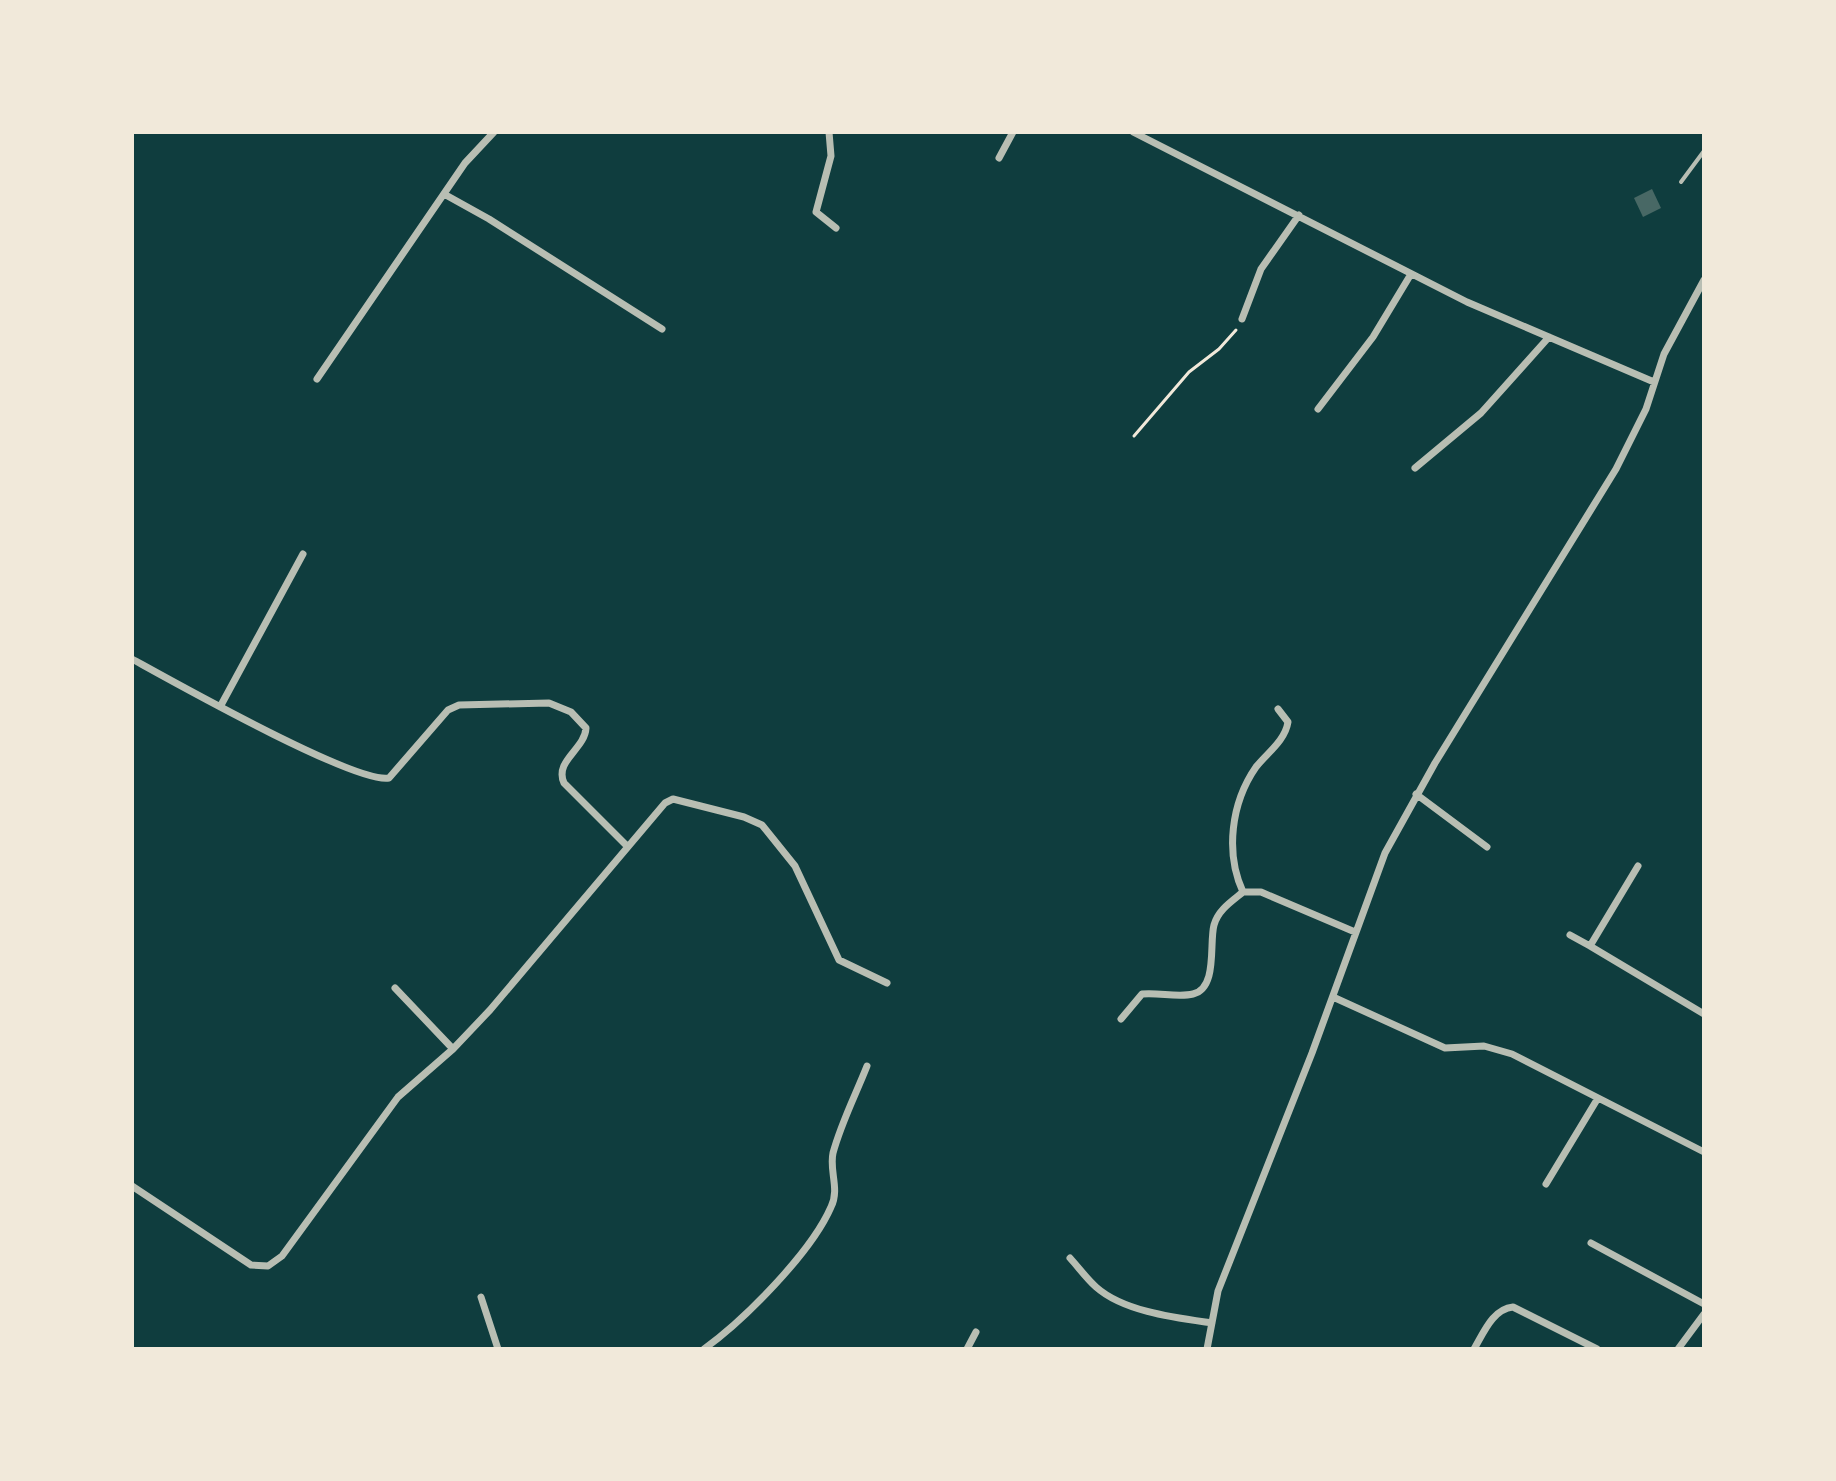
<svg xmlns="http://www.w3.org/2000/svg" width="1836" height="1481" viewBox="0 0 1836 1481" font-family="Roboto,sans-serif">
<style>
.building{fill:#486865}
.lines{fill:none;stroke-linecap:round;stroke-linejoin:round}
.path{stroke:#f1e9da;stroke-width:3}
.service{stroke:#b8beb3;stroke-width:4}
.minor{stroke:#b8beb3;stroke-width:7}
</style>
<rect width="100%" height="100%" fill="#0f3d3e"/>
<path class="building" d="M1652 189 1661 208 1643 217 1634 198Z"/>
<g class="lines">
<path class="path" d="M1134 436 1189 372 1219 349 1236 330"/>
<path class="service" d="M1681 182 1704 151"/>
<path class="minor" d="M829 132 831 156 816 212 836 228
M1133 132 1467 302 1654 382
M999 158 1013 132
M444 194 489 219 662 329
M1242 319 1261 269 1299 215
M317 379 465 163 494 132
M1318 409 1373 337 1411 274
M1415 468 1481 413 1549 337
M132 659C172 681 355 784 389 778L448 710 459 705 549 703 571 712 586 728C585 749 554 761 564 783L627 846
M220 707 303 554
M1416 794 1487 847
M1638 866 1590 946 1704 1014
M1243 892C1225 853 1231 803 1256 767 1267 753 1285 741 1288 722L1278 709
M1570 935 1590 946
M395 988 453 1049
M1333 997 1445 1048 1484 1046 1512 1054 1704 1152
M1121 1019 1142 994C1158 992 1178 998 1193 994 1218 988 1209 943 1214 925 1218 910 1232 901 1243 892H1261L1355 932
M1546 1184 1598 1098
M132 1186 251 1265 268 1266 282 1256 398 1097 453 1049 490 1010 665 803 673 799 744 817 762 825 795 866 839 960 887 983
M1591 1243 1704 1304
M1070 1258C1079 1268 1087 1279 1096 1287 1124 1312 1177 1318 1212 1323
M481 1297 498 1349
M704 1349C744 1320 811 1253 831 1207 840 1189 829 1171 833 1153 841 1123 856 1094 867 1066
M967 1349 976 1332
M1207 1349 1218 1291 1312 1053 1385 853 1435 763 1616 469 1646 409 1664 354 1704 280
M1474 1349C1484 1332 1493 1309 1513 1307L1597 1349
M1678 1349 1704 1314"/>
</g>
<rect width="1836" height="1481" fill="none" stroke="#f1e9da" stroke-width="268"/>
</svg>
